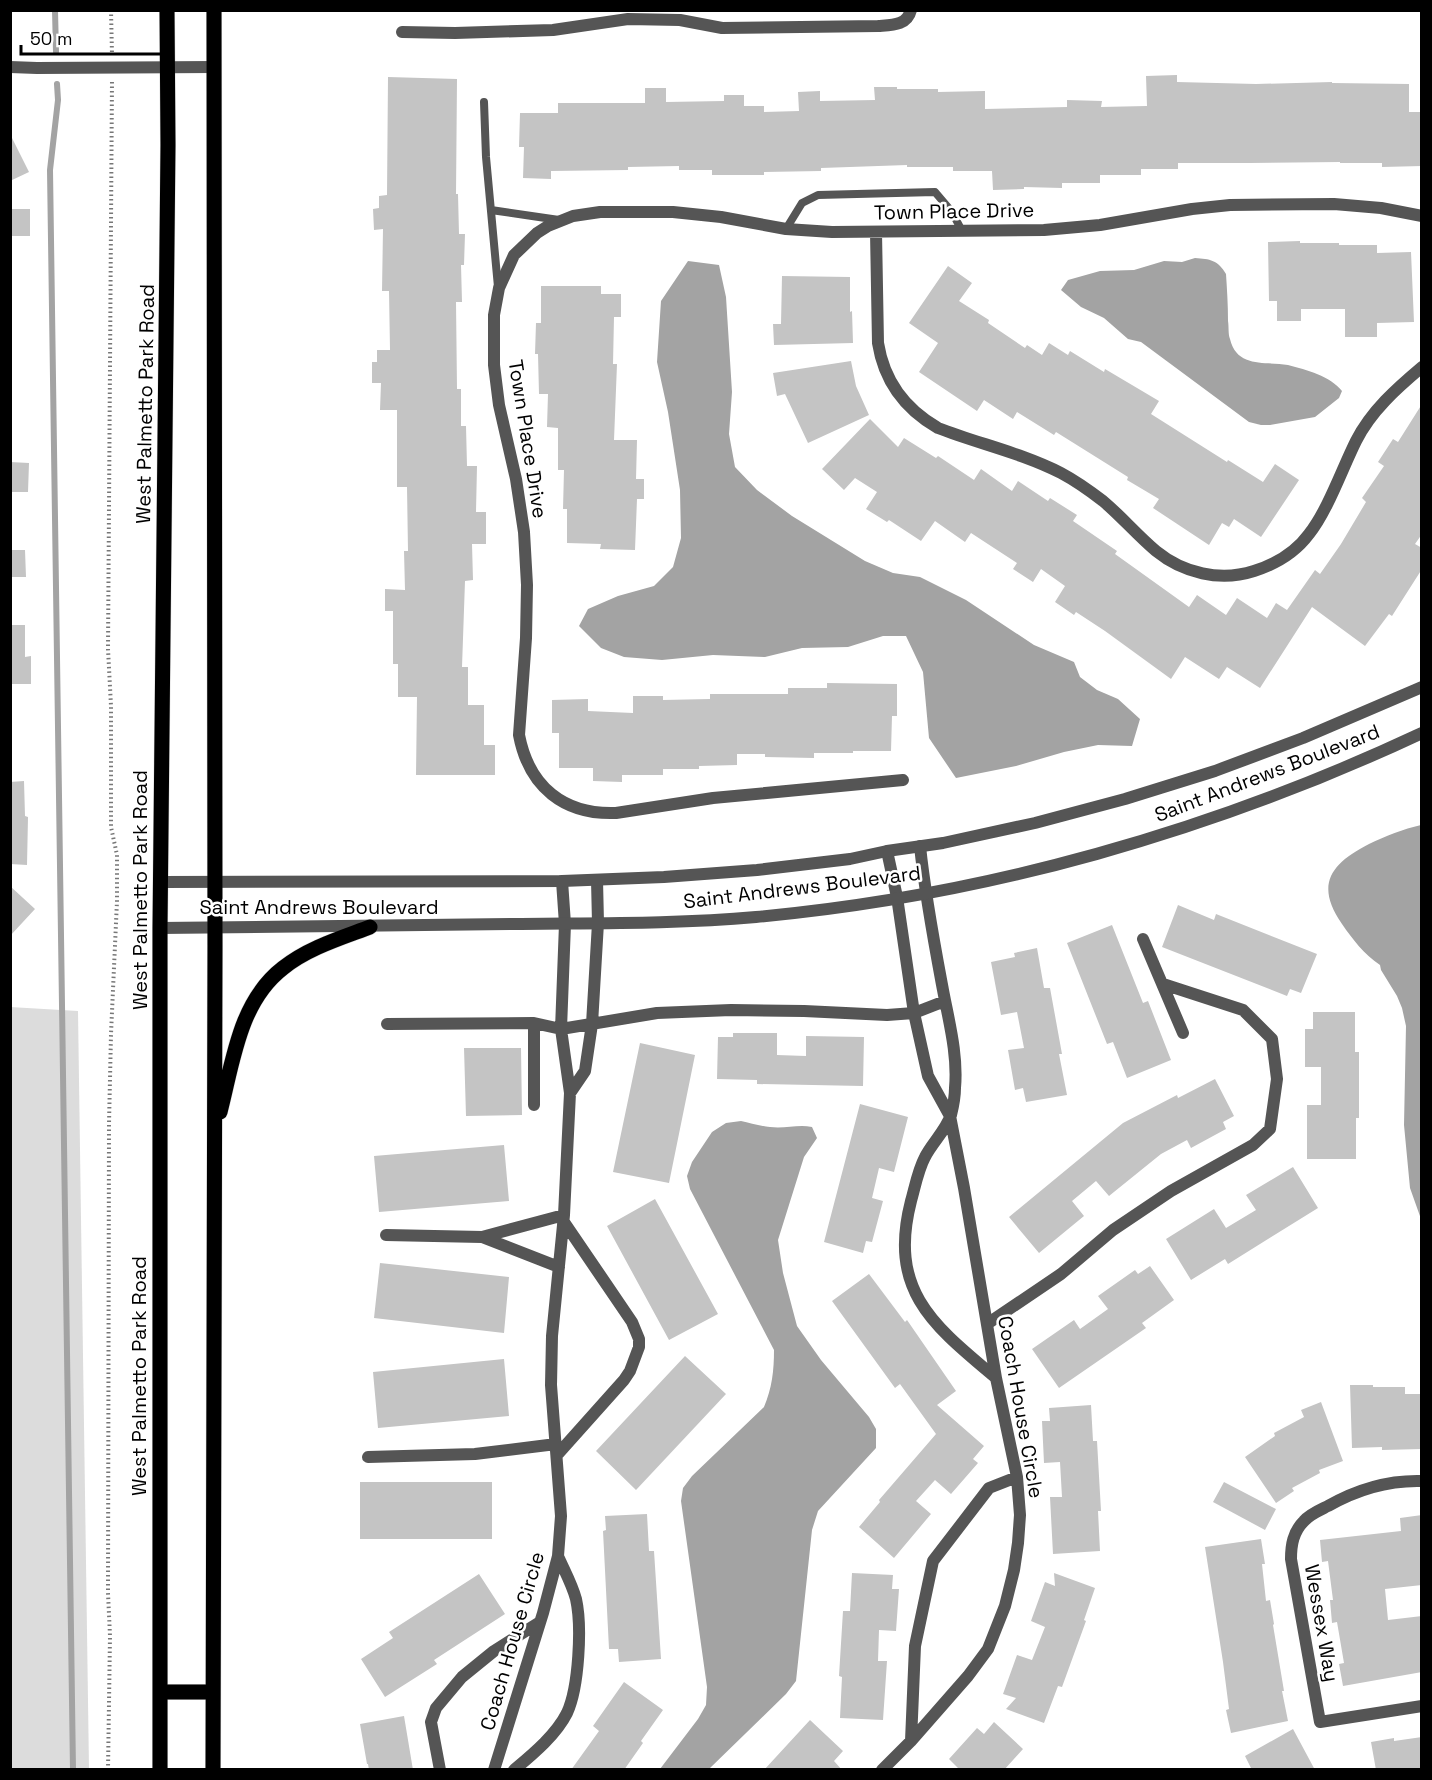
<svg xmlns="http://www.w3.org/2000/svg" width="1432" height="1780" viewBox="0 0 1432 1780" font-family="'Space Grotesk',sans-serif">
<style>
.green{fill:#dcdcdc}
.water{fill:#a3a3a3}
.lines{fill:none;stroke-linecap:round;stroke-linejoin:round}
.stream{stroke:#a3a3a3;stroke-width:6}
.building{fill:#c4c4c4}
.primary-casing{stroke:#dbdbdb;stroke-width:16}
.path{stroke:#777;stroke-width:4;stroke-dasharray:1.5 3;stroke-linecap:butt}
.service{stroke:#555;stroke-width:8}
.minor{stroke:#555;stroke-width:12}
.tertiary{stroke:#555;stroke-width:12}
.primary{stroke:#000;stroke-width:15}
.labels{text-anchor:middle;dominant-baseline:central;stroke-width:5;stroke-linejoin:round;paint-order:stroke}
.street-label{font-size:20px;fill:#000;stroke:#fff}
</style>
<rect width="100%" height="100%" fill="#fff"/>
<path class="green" d="M10 1007 78 1011 89 1769H11Z"/>
<path class="water" d="M1195 258C1210 259 1218 260 1226 274 1227 289 1228 305 1228 321 1229 327 1228 334 1230 339 1237 369 1267 361 1288 365 1307 370 1330 376 1342 391L1339 398 1315 417 1270 425H1261L1249 422 1141 342 1128 339 1104 318 1081 307 1061 290 1068 280 1100 271 1134 270 1164 261 1182 262Z
M688 261 719 265 726 297 732 392 729 434 735 467 757 490 792 516 865 561 893 573 920 577 966 600 1034 645 1074 662 1080 677 1097 690 1118 699 1140 719 1132 746 1098 745 1064 752 1016 766 956 778 929 738 923 672 906 636H883L848 647 802 648 765 657 713 655 662 660 624 657 601 648 579 626 588 609 618 596 654 586 673 567 681 538 680 490 668 412 657 362 661 301Z
M1421 825H1422L1421 1219 1410 1188 1404 1125 1406 1026 1402 1008 1397 996 1381 970 1380 965C1364 954 1353 940 1342 924 1315 885 1330 864 1369 844 1386 836 1403 829 1421 825Z
M741 1121C750 1123 760 1126 770 1127 785 1129 798 1124 812 1127L817 1138 804 1157 778 1240 783 1273 797 1326 821 1360 869 1417 876 1429V1448L818 1511 812 1530 796 1681 786 1694 709 1769H660L698 1719 706 1705 707 1687 681 1501 683 1488 692 1476 764 1407C772 1388 774 1371 774 1350L690 1189 687 1176 692 1162 712 1132 726 1123Z"/>
<g class="lines">
<path class="stream" d="M55 10 56 52
M57 84 58 100 50 170 73 1770"/>
</g>
<path class="building" d="M1177 75V82L1256 84 1332 82V83L1409 84V112H1422V166L1382 167V163H1340V162L1249 163H1178V169H1141V175H1100V183H1062V188L1024 187V189L993 190 992 171H953V167H907V165L821 168V171L764 172V175H712V170H679V166L628 167V170L551 171V179L523 178 524 147H519L520 113H558V103H645V88H666V102L724 101V95H744V106H764V112L799 111 798 92 820 91V101L875 100 874 87H897V89H938V92L985 91V109L1067 107V100L1102 101 1101 107 1147 106 1146 76Z
M388 77 457 79 456 194H458L459 234H465L464 265H461L462 302H456L457 389H461V426H466L467 466H477L476 512H486V544H472L473 580 465 581 462 667H468V705H484V745H495V775H416L417 697H398V664H393V611H385V589L405 590 404 551H408L407 487H397V410H380L381 383H372V362H377V350H390L389 291H382L383 229 374 230 373 209 379 208V196L387 195Z
M10 134 29 172 10 181Z
M10 209H30V236H10Z
M1300 241V243H1339V245H1377V253L1411 252 1414 322 1377 323V337H1345V309H1301V321H1277V301H1269L1268 242Z
M948 266 972 283 959 301 989 320 988 323 1025 348 1027 345 1042 355 1049 343 1068 355 1070 351 1104 372 1105 369 1159 401 1151 414 1227 462 1228 460 1263 482 1275 464 1299 480 1261 537 1234 519 1229 527 1222 523 1209 545 1153 508 1159 499 1127 480 1128 477 1056 432 1054 435 1017 412 1013 419 984 400 977 411 919 372 938 343 909 323Z
M782 276 850 277V312L852 311 853 343 774 345 773 324H781Z
M541 286H601V294H621V317H614L613 364H617L614 440H637L636 479H644V499H637L635 550 600 549 601 544 567 543V509H563L564 470H558V428L547 427 548 394H539L538 354H535L536 323H541Z
M851 361 856 386 869 415 808 443 785 394 777 396 773 373Z
M1422 404V534L1415 544 1422 548V569L1392 616 1389 614 1365 646 1312 607 1260 688 1227 667 1219 679 1185 657 1171 679 1105 631 1076 612 1074 615 1055 602 1065 586 1041 569 1033 582 1013 569 1017 563 971 533 965 542 935 521 921 541 889 520 887 522 866 509 877 492 855 478 844 490 822 469 870 419 898 447 904 438 936 458 938 456 974 480 981 469 1012 491 1018 481 1048 501 1050 498 1077 515 1073 521 1117 551 1115 554 1189 607 1197 595 1226 615 1237 598 1267 618 1276 603 1287 610 1315 570 1320 574 1341 544 1366 502 1362 498 1384 466 1378 462 1393 439 1398 442Z
M10 462 29 463 28 492H10Z
M10 550H25L26 577H10Z
M10 625H25V657L31 656V684H10Z
M827 683 897 684V716H892L891 751H853V753H814V758L765 757V754H737V765L699 766V769H663V775H622V782L593 781V768H559V733H552V700L588 699V711L633 713V696H663V700L710 699V694H788V688H827Z
M24 781 25 816 28 817 27 865 10 864V782Z
M10 886 35 909 10 936Z
M1178 905 1214 920 1216 914 1317 954 1301 993 1290 989 1287 996 1162 947Z
M1112 925 1143 1003 1148 1001 1171 1060 1127 1078 1113 1042 1107 1044 1067 943Z
M1037 948 1044 988H1050L1062 1054H1059L1067 1095 1026 1102 1023 1088 1015 1090 1008 1050 1024 1048 1017 1012 1001 1015 991 962 1015 957 1014 953Z
M1313 1012H1355V1052H1359V1118H1356V1159H1307V1105H1321V1067H1305V1029H1313Z
M733 1033H777V1055L806 1056V1036L864 1037 863 1086 757 1084V1080L717 1079 718 1037H733Z
M640 1043 695 1055 669 1183 613 1172Z
M464 1048H521L522 1115 466 1116Z
M1215 1079 1234 1116 1223 1122 1226 1129 1191 1148 1187 1140 1161 1154 1109 1196 1096 1181 1072 1201 1084 1216 1039 1253 1009 1217 1123 1123 1177 1095 1178 1098Z
M860 1104 908 1117 894 1172 879 1168 872 1198 883 1201 872 1242 866 1241 863 1253 824 1242Z
M504 1145 509 1201 379 1212 374 1156Z
M1293 1167 1318 1208 1228 1264 1225 1259 1191 1280 1166 1239 1214 1209 1226 1228 1256 1210 1246 1195Z
M655 1199 718 1314 669 1340 607 1226Z
M380 1263 509 1277 504 1333 374 1318Z
M1150 1266 1174 1300 1142 1323 1146 1328 1059 1388 1032 1349 1074 1320 1080 1329 1108 1309 1098 1296 1135 1270 1138 1274Z
M869 1274 905 1322 907 1320 956 1391 937 1405 984 1446 973 1459 978 1463 951 1494 935 1480 916 1501 931 1514 894 1558 859 1527 880 1502 879 1500 936 1434 900 1384 895 1388 832 1301Z
M685 1356 726 1394 636 1490 596 1451Z
M504 1359 509 1416 378 1428 373 1372Z
M1350 1385H1373V1387H1405V1394H1422V1449L1382 1450V1447L1352 1448Z
M1321 1402 1343 1461 1319 1470 1320 1473 1292 1488 1294 1491 1276 1503 1245 1457 1275 1436 1274 1433 1304 1417 1301 1410Z
M1091 1405 1093 1441H1097L1101 1511H1098L1100 1551 1053 1554 1050 1497H1062L1060 1462 1044 1463 1042 1421H1050L1049 1408Z
M360 1482H492V1539H360Z
M1224 1482 1276 1509 1265 1530 1213 1502Z
M647 1514 649 1551H654L661 1659 619 1662 618 1649H609L603 1531 606 1530 605 1516Z
M1422 1515V1585L1385 1589 1388 1620 1422 1616V1672L1343 1686 1339 1664 1344 1663 1337 1622 1332 1623 1330 1600H1333L1328 1561 1322 1562 1320 1540 1401 1531 1400 1518Z
M1261 1539 1265 1564H1262L1266 1601 1270 1600 1274 1624 1273 1625 1284 1691H1282L1288 1721 1231 1733 1226 1710 1229 1709 1223 1662 1205 1547Z
M852 1573 893 1575 892 1589H899L896 1631 879 1630 878 1661H887L883 1720 840 1718 842 1677 839 1676 843 1611H850Z
M1054 1573 1095 1588 1084 1620 1086 1621 1062 1687 1058 1686 1044 1723 1006 1709 1016 1698 1003 1694 1017 1655 1032 1660 1045 1627 1031 1621 1045 1582 1055 1586Z
M479 1574 505 1614 434 1660 437 1664 385 1697 361 1659 393 1638 389 1632Z
M624 1682 663 1710 641 1741 643 1743 624 1770H571L599 1731 593 1726Z
M404 1716 413 1770H369L368 1764H367L360 1724Z
M810 1720 843 1751 834 1761 842 1770H764Z
M994 1722 1023 1749 1004 1770H960L949 1759 977 1728 984 1734Z
M1293 1729 1315 1770H1252L1245 1756Z
M1422 1737V1770H1376L1371 1742 1394 1738V1741Z"/>
<g class="lines">
<defs>
<path id="primary" d="M220 1112C233 1062 239 1002 283 968 308 948 341 938 370 927
M160 1692H213
M160 1770V928L168 145 167 10
M213 1770 215 945 214 10"/>
</defs>
<use href="#primary" class="primary-casing"/>
<path class="path" d="M111 10 112 55
M108 1770 110 1636 108 1593 109 1124 111 1034 117 901V855L111 827V706L108 649 112 80"/>
<path class="service" d="M484 102 486 157 498 287
M491 210 559 220
M786 229 802 203 818 195 935 192 952 212 962 231"/>
<path class="minor" d="M402 32 455 33 553 30 628 19 680 20 722 28 878 26C891 25 907 26 911 10
M10 67 37 68 215 67
M876 232 878 343C884 381 905 409 938 428 979 444 1022 453 1061 473 1076 481 1090 491 1103 501 1121 516 1137 535 1156 551 1183 573 1220 582 1254 571 1276 564 1295 553 1309 534 1328 510 1342 469 1356 441 1371 411 1397 388 1422 367
M903 780 713 798 616 813C564 815 529 787 519 735L526 638 527 585 524 532 516 479 499 405 494 365V315L499 288 514 255 537 233 548 226 573 216 600 212H673L721 217 786 229 832 232 1044 230 1100 225 1192 209 1230 205 1334 204 1381 208 1422 216
M920 846C925 895 934 942 943 990 949 1022 958 1055 955 1088 955 1097 953 1107 951 1115 946 1130 932 1143 925 1157 918 1170 915 1187 911 1201 888 1291 933 1325 996 1378
M1143 939 1183 1033
M534 1023V1105
M387 1024 534 1023 561 1029 657 1013 731 1010 804 1011 887 1015 914 1013 945 1001
M570 1093 585 1071 592 1024 598 923 597 880
M386 1235 482 1237 564 1215
M482 1237 559 1267
M987 1324 1061 1274 1113 1230 1171 1191 1253 1145 1270 1129 1277 1079 1272 1039 1243 1010 1163 984
M557 1455 624 1380 630 1371 639 1347V1339L632 1322 564 1222
M368 1457 475 1454 556 1444
M1422 1481C1389 1480 1356 1490 1328 1506 1320 1510 1310 1514 1304 1521 1293 1532 1291 1545 1291 1559L1320 1722 1422 1706
M911 1741 915 1646 933 1561 989 1488 1017 1477
M440 1770 431 1722 436 1708 462 1677 494 1651 540 1622
M494 1770 543 1613 558 1556 561 1516 551 1385 552 1336 564 1215 570 1093 561 1029 565 924 562 881
M514 1770C533 1754 556 1735 567 1713 579 1687 582 1626 576 1599 572 1584 564 1570 558 1556
M882 1770 911 1741 968 1676 988 1649 1005 1606 1014 1570 1018 1543 1020 1515 1017 1477 996 1378 964 1188 950 1116 928 1076 914 1013 897 897 887 851"/>
<path class="tertiary" d="M161 882 562 881 664 877 757 870 850 859 887 851 943 843 1035 823 1125 799 1215 771 1303 738 1422 687
M160 928C279 927 398 926 517 924 597 923 676 924 756 917 986 896 1213 831 1422 733"/>
<use href="#primary" class="primary"/>
</g>
<g class="labels">
<g class="street-label">
<text transform="translate(954 211) rotate(-1)">Town Place Drive</text>
<text transform="translate(145 404) rotate(-89)">West Palmetto Park Road</text>
<text transform="translate(528 439) rotate(81)">Town Place Drive</text>
<text transform="translate(1267 773) rotate(-21)">Saint Andrews Boulevard</text>
<text transform="translate(802 887) rotate(-7)">Saint Andrews Boulevard</text>
<text transform="translate(140 890) rotate(-90)">West Palmetto Park Road</text>
<text x="319" y="907">Saint Andrews Boulevard</text>
<text transform="translate(139 1376) rotate(-90)">West Palmetto Park Road</text>
<text transform="translate(1021 1407) rotate(80)">Coach House Circle</text>
<text transform="translate(1322 1623) rotate(80)">Wessex Way</text>
<text transform="translate(512 1641) rotate(-74)">Coach House Circle</text>
</g>
</g>
<rect width="1432" height="1780" fill="none" stroke="#000000" stroke-width="24"/>
<path d="M21 45v9h141v-9" fill="none" stroke="#000000" stroke-width="3"/>
<text x="30" y="45" font-size="18" fill="#000000" stroke="#ffffff" stroke-width="4.5" paint-order="stroke">50 m</text>
</svg>
